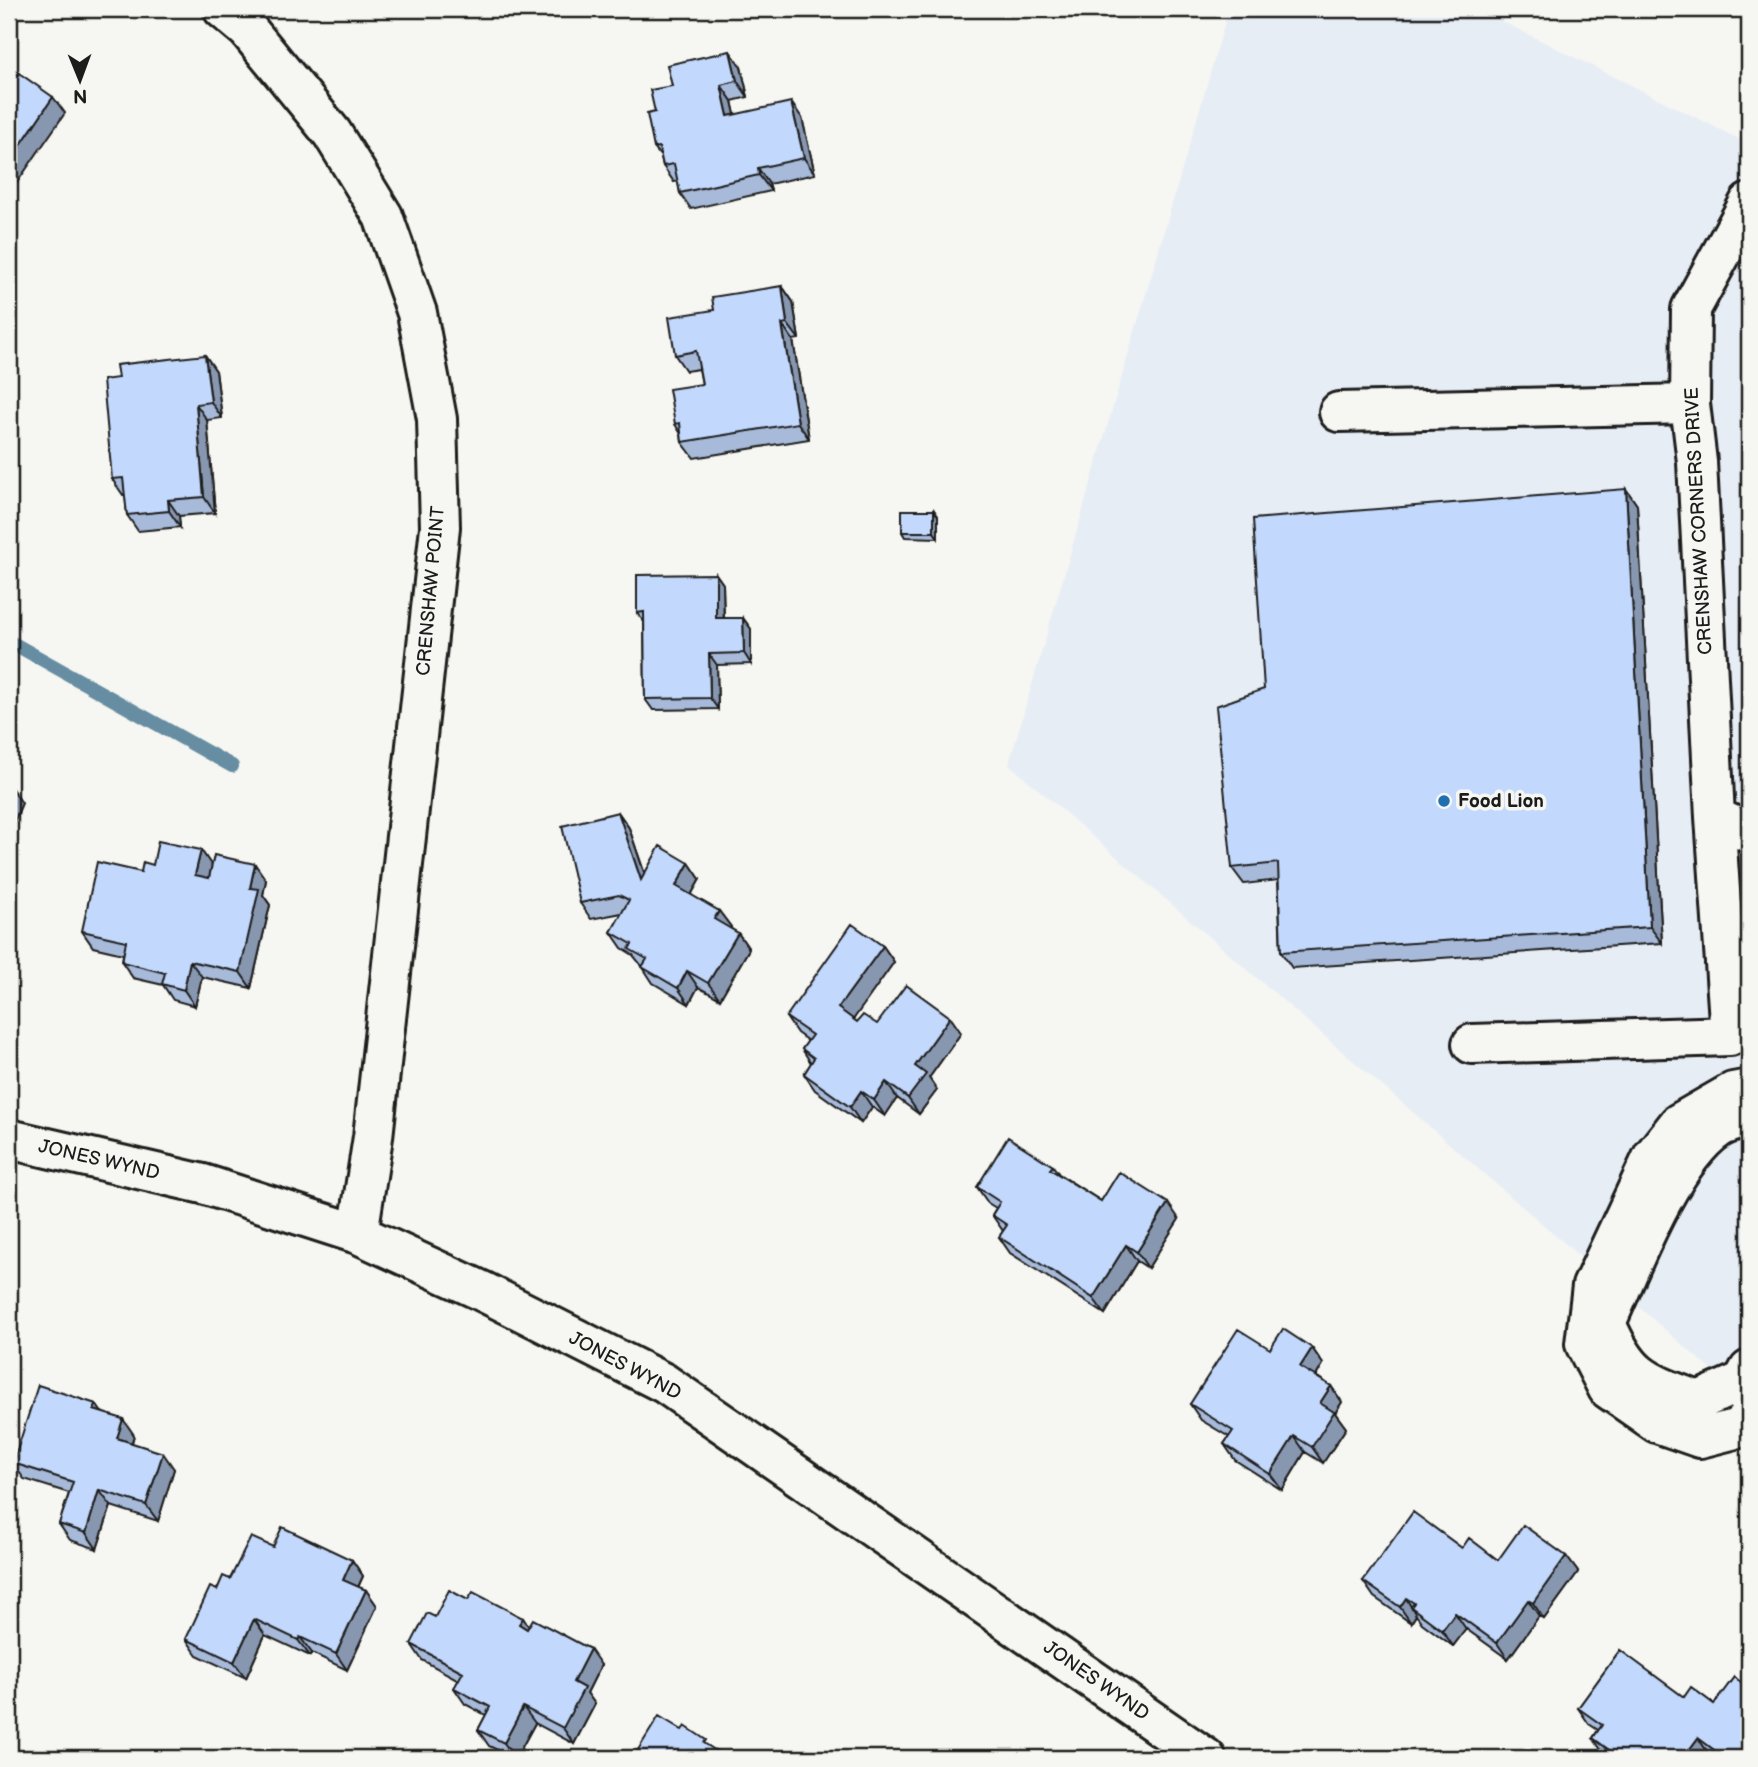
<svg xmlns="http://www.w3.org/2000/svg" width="1758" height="1767" viewBox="0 0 1758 1767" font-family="'Balsamiq Sans',sans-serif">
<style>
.built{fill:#e6edf5}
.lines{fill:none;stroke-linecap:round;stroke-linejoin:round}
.stream{stroke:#668da1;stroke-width:14}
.minor-casing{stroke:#1c1c1c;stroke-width:44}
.minor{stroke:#f6f6f2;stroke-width:38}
.wall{fill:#a7bad9;stroke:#1c1c1c;stroke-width:2}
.shaded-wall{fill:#8897b0;stroke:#1c1c1c;stroke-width:2}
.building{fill:#c2d8fc;stroke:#1c1c1c;stroke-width:2}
.poi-dot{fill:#1f6fb2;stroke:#f6f6f2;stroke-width:2.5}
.labels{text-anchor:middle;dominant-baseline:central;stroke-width:7;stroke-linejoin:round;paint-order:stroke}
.street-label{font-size:19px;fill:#1c1c1c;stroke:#f6f6f2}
.poi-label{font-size:19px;font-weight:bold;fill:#1c1c1c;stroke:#f6f6f2;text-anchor:start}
</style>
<rect width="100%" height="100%" fill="#f6f6f2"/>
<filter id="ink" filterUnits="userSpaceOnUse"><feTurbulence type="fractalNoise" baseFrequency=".0143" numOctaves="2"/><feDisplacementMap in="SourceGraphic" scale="14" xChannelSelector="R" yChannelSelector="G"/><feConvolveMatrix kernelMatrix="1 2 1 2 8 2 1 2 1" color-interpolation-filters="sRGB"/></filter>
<g filter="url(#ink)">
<path class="built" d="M1229 9H1477L1749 144V1402L1009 764Z"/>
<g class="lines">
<path class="stream" d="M9 641 232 766"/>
<defs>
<path id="minor" d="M223 9 248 30 332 133 383 216 417 313 437 419 440 527 373 1137 358 1234
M1749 203 1691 309 1690 404 1697 462 1715 817 1749 833
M1339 412 1690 404
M1472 1044 1730 1036 1715 817
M1749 1089 1733 1092 1679 1123 1653 1156 1592 1286 1585 1344 1608 1389 1657 1423 1700 1438 1739 1428 1749 1415
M1749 1117C1740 1120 1727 1123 1719 1128 1670 1161 1630 1270 1606 1323 1629 1378 1645 1381 1698 1401L1743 1381 1749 1370
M9 1139 203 1184 358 1234 482 1291 664 1383 1206 1758"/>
</defs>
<use href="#minor" class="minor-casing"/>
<use href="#minor" class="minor"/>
</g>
<path class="wall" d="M741 67 748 97 732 101 735 115 802 118 815 174 769 184 771 191 691 209 680 193 678 181 674 182 663 166 661 157 654 148 655 112 672 86Z
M782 286 793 302 799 339 793 340 809 439 694 458 682 442 681 434 675 424 702 384 699 369 686 371 675 355 714 310Z
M205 355 216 371 222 418 207 420 215 513 179 516 180 527 138 531 127 515 125 494 123 495 112 479Z
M1626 489 1637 505 1662 943 1292 968 1281 952 1278 880 1244 884 1232 868 1264 689Z
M934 510 938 516V538L905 537 902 532Z
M716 574 723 584 724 618H743L751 629V664L717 665 718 709 653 710 645 699 644 622 637 613Z
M618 812 629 828 645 874 689 863 700 879 691 895 719 911 731 927 730 928 738 933 749 949 720 999 698 987 689 1004 653 983 642 966 633 955 622 948 611 932 622 913 591 919 580 903Z
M201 850 211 866 266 880 263 895 270 905 251 988 202 977 195 1006 173 1000 163 985 133 978 122 962 123 954 93 947 82 931 141 872 153 865Z
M883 946 894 962 853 1019 857 1022 877 1024 950 1017 961 1033 929 1078 937 1090 919 1114 897 1098 885 1116 872 1107 861 1123 815 1090 804 1074 811 1063 802 1049 808 1041 797 1033 786 1017Z
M1053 1166 1059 1174 1101 1201 1179 1219 1148 1268 1137 1261 1105 1314 1010 1253 999 1237 1003 1231 992 1215 996 1208 988 1203 977 1187Z
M1312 1348 1323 1364 1316 1376 1331 1386 1342 1402 1335 1413 1346 1428 1323 1463 1305 1452 1282 1490 1235 1460 1224 1444 1229 1437 1201 1420 1190 1404 1270 1349Z
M102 1412 134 1435 132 1443 174 1469 158 1521 111 1506 97 1549 70 1540 59 1524 69 1493 24 1479 13 1463Z
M273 1547 352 1560 363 1576 358 1587 366 1590 377 1606 347 1670 312 1653 310 1656 265 1635 246 1678 197 1655 186 1639 217 1590Z
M1462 1548 1498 1560 1566 1556 1578 1572 1544 1619 1539 1616 1508 1659 1466 1629 1453 1646 1422 1623 1416 1615 1411 1623 1374 1597 1363 1581Z
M468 1600 523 1618 528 1627 601 1665 587 1693 595 1704 574 1744 535 1723 516 1758H514L489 1746 478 1730 486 1715 465 1704 454 1688 459 1680 422 1660 411 1644Z
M1620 1650 1749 1758H1715L1709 1754 1706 1758H1609L1604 1754 1593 1738 1598 1730 1589 1724 1578 1708Z"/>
<path class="shaded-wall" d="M730 51 741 67 748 97 737 81Z
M721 85 732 101 739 132 728 116Z
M53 97 65 113 9 194V162Z
M791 102 802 118 815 174 804 158Z
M758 168 769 184 771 191 759 175Z
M782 286 793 302 799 339 787 323Z
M782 324 793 340 809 439 798 423Z
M205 355 216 371 222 418 211 402Z
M196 404 207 420 215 513 204 497Z
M1626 489 1637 505 1662 943 1650 927Z
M168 500 179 516 180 527 169 511Z
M934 510 938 516V538L934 532Z
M716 574 723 584 724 629 716 618Z
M743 618 751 629V664L744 653Z
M709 654 717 665 718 709 710 698Z
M11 787 22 803 9 835V792Z
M618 812 629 828 652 896 641 880Z
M201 850 212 866 206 891 195 875Z
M689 863 700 879 687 902 676 886Z
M255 864 266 880 263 895 270 905 251 988 240 972 250 888Z
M719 911 731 927 726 935 714 919Z
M738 933 749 949 720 999 708 983Z
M883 946 894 962 850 1024 838 1008Z
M190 961 202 977 195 1006 184 990Z
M687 971 698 987 689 1004 678 988Z
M950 1017 961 1033 929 1078 937 1090 919 1114 908 1098 915 1066Z
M886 1082 897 1098 885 1116 874 1100Z
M861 1091 872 1107 861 1123 850 1107Z
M1168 1203 1179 1219 1148 1268 1137 1252Z
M1126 1245 1137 1261 1105 1314 1093 1298Z
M1312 1348 1323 1364 1312 1383 1300 1367Z
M1331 1386 1342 1402 1335 1413 1346 1428 1323 1463 1312 1447 1320 1403Z
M96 1404 107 1420 94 1410Z
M123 1419 134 1435 128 1454 117 1438Z
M1294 1436 1305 1452 1282 1490 1270 1474Z
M163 1453 174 1469 158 1521 146 1505Z
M99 1490 111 1506 97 1549 86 1533Z
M1566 1556 1578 1572 1544 1619 1533 1603Z
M352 1560 363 1576 354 1596 343 1580Z
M366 1590 377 1606 347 1670 336 1654Z
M1406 1598 1416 1615 1411 1623 1400 1607Z
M1528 1600 1539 1616 1508 1659 1497 1643Z
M1455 1613 1466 1629 1453 1646 1442 1630Z
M523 1618 534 1634 519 1624Z
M254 1619 265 1635 246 1678 234 1662Z
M300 1637 312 1653 310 1656 298 1640Z
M590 1649 601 1665 587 1693 595 1704 574 1744 563 1728 573 1682Z
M523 1707 535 1723 516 1758H515L504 1743Z
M1698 1738 1709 1754 1706 1758H1683Z
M1749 1751V1758H1744Z"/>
<path class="building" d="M730 51 737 81 721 85 728 116 791 102 804 158 758 168 759 175 680 193 674 164 663 166 659 147 654 148 647 114 655 112 650 90 672 86 667 65Z
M9 66 53 97 9 162Z
M782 286 787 323 782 324 798 423 682 442 680 423 675 424 669 389 702 384 696 351 675 355 669 317 714 310 712 297Z
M205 355 211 402 196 404 204 497 168 500 169 511 127 515 123 478 112 479 103 380 118 378 116 365Z
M1626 489 1650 927 1281 952 1278 863 1232 868 1216 706 1264 689 1253 519Z
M902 510H934V532H902Z
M716 574V618H743L744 653 709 654 710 698 645 699 644 612 637 613V575Z
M618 812 641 880 660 846 689 863 676 886 719 911 714 919 738 933 708 983 687 971 678 988 642 967 647 959 629 949 632 944 611 932 629 900 619 895 580 903 562 826Z
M158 841 201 850 195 875 209 878 214 855 255 864 250 888 259 889 240 972 190 961 184 990 162 984 165 973 122 962 126 941 82 931 97 862 141 872 143 862 153 865Z
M852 924 883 946 838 1008 857 1022 863 1015 877 1024 906 985 950 1017 915 1066 926 1074 908 1098 886 1082 874 1100 861 1091 850 1107 804 1074 814 1058 802 1049 812 1035 786 1017Z
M1008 1137 1053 1166 1050 1169 1101 1201 1119 1172 1168 1203 1137 1252 1126 1245 1093 1298 999 1237 1007 1225 992 1215 1000 1202 977 1187Z
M1238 1329 1270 1349 1283 1329 1312 1348 1300 1367 1331 1386 1320 1403 1334 1412 1312 1447 1294 1436 1270 1474 1224 1444 1233 1431 1190 1404Z
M38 1385 96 1404 94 1410 123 1419 117 1438 163 1453 146 1505 99 1490 86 1533 59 1524 73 1482 13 1463Z
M1413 1512 1462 1548 1469 1538 1498 1560 1523 1525 1566 1556 1533 1603 1528 1600 1497 1643 1455 1613 1442 1630 1411 1607 1414 1603 1406 1598 1400 1607 1363 1581Z
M282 1527 352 1560 343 1580 366 1590 336 1654 300 1637 298 1640 254 1619 234 1662 186 1639 210 1587 217 1590 223 1576 230 1579 251 1537 273 1547Z
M449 1590 468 1600 473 1592 523 1618 519 1624 527 1629 533 1619 590 1649 573 1682 584 1688 563 1728 523 1707 504 1743 478 1730 490 1707 454 1688 463 1672 411 1644 427 1613 435 1617Z
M1620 1650 1684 1697 1691 1687 1714 1704 1734 1677 1749 1688V1751L1744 1758H1725L1698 1738 1683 1758H1620L1593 1738 1602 1725 1578 1708Z
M659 1716 682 1730 685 1726 706 1740 704 1743 727 1758H633Z"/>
</g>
<circle class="poi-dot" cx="1444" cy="801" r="7"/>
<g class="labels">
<g class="street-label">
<text transform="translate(1699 521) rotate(-93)">CRENSHAW CORNERS DRIVE</text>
<text transform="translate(431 591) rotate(-85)">CRENSHAW POINT</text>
<text transform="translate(99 1160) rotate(13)">JONES WYND</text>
<text transform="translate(625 1366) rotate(28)">JONES WYND</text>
<text transform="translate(1096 1681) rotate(35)">JONES WYND</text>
</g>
<g class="poi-label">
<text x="1458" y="801">Food Lion</text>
</g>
</g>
<rect width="1758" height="1767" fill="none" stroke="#f6f6f2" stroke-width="35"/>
<rect x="18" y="18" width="1723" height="1732" fill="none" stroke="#1c1c1c" stroke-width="2.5" filter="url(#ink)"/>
<g transform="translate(80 80) rotate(179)" stroke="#f6f6f2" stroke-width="5" paint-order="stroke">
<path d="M0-5L12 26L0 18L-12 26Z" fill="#1c1c1c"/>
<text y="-10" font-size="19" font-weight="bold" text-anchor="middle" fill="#1c1c1c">N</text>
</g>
</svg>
